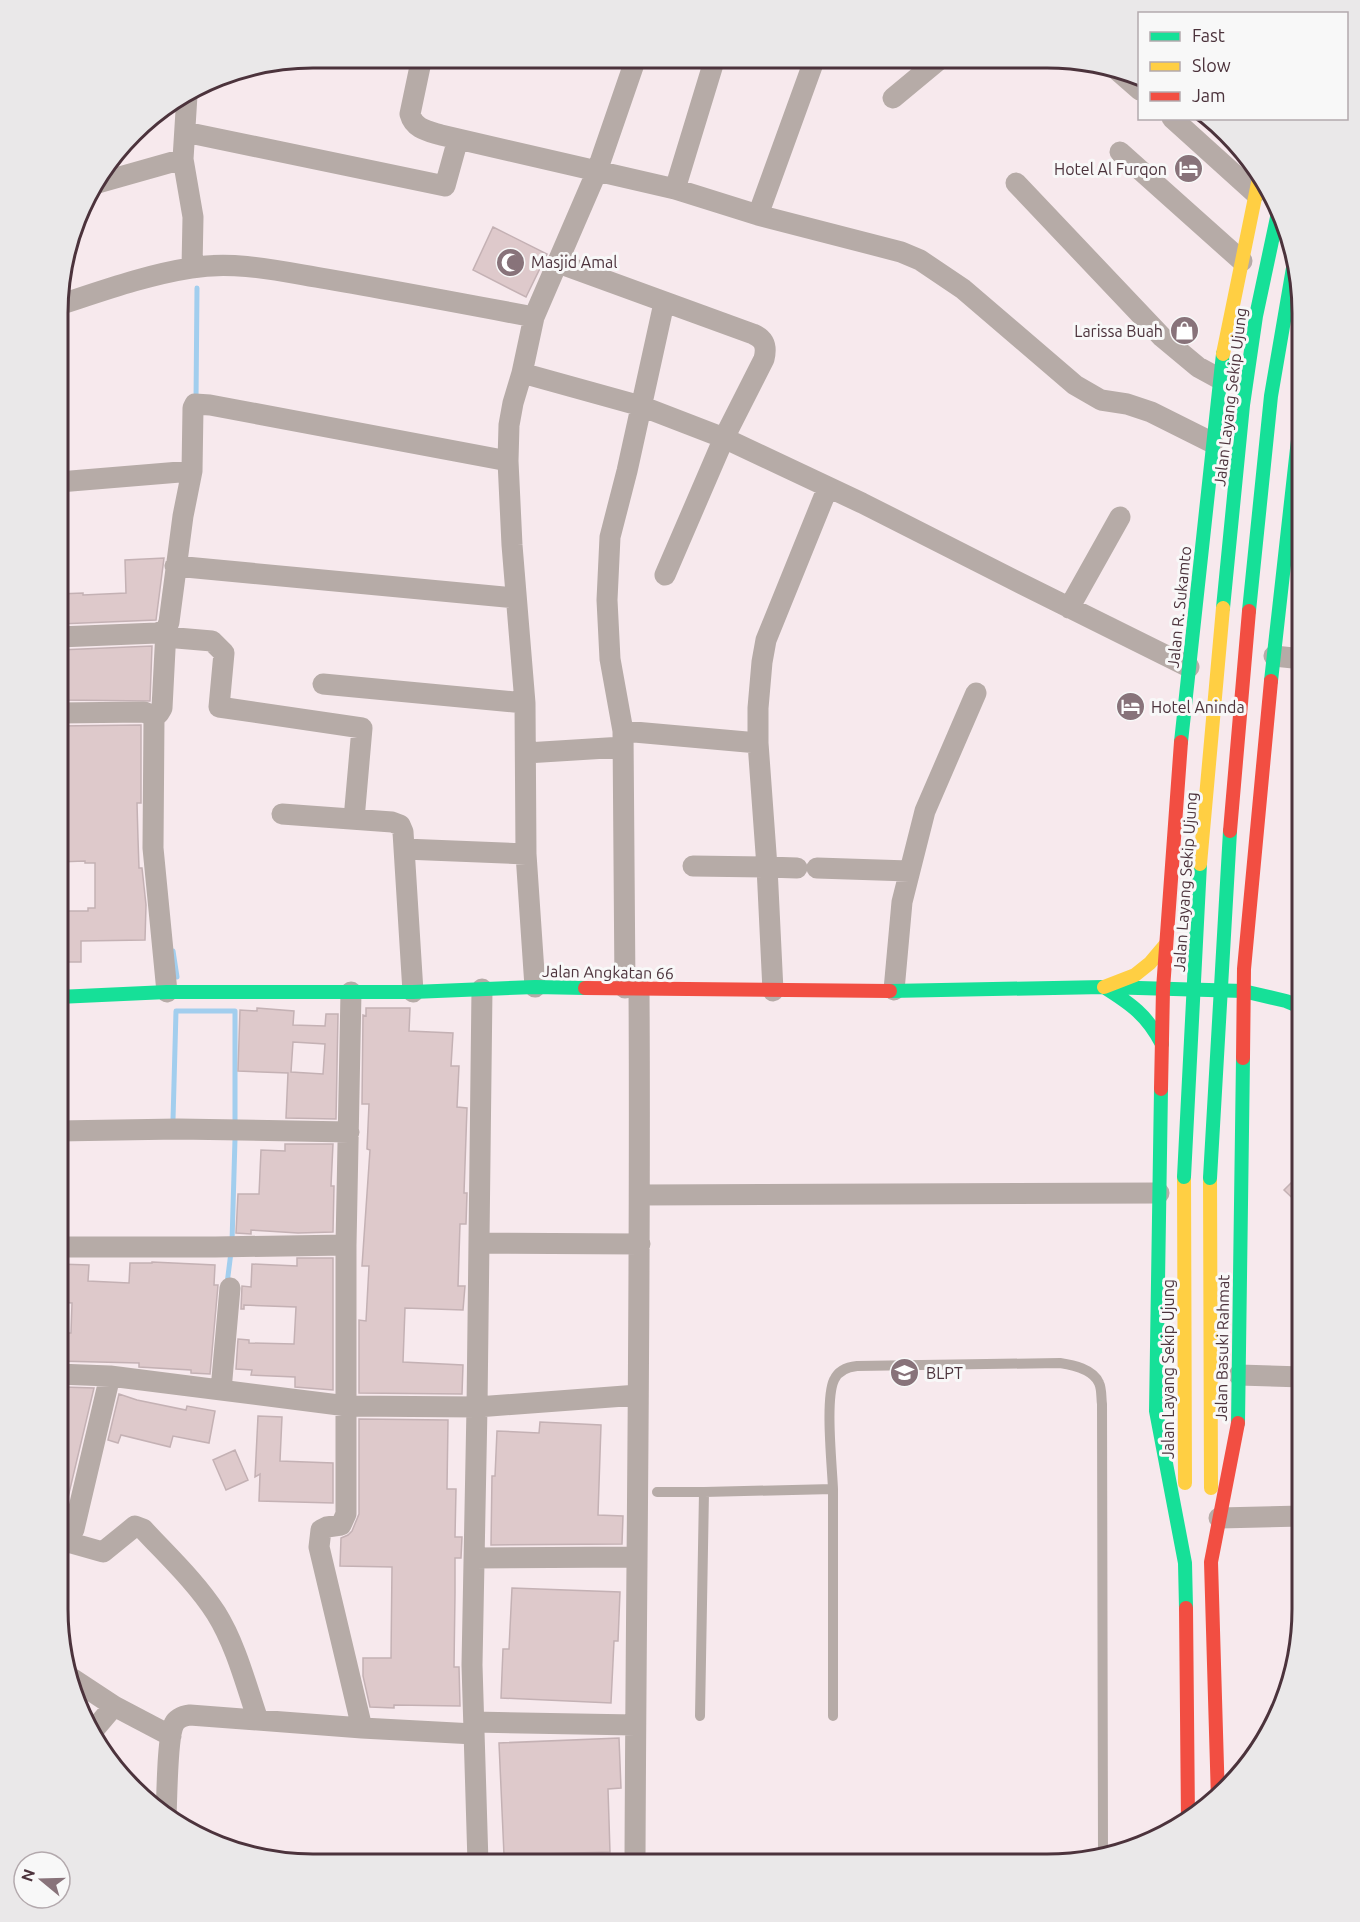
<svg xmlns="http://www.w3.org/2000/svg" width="1360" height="1922" viewBox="0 0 1360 1922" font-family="Ubuntu,sans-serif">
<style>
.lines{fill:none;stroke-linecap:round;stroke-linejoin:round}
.stream{stroke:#a2ceee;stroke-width:5}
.building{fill:#dec9cb;stroke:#c4b1b4;stroke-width:1.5;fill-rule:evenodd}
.lane{stroke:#b6aba7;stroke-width:10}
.street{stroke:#b6aba7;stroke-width:21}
.fast{stroke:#16e098;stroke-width:14}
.slow{stroke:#ffcf43;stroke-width:14}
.jam{stroke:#f24e42;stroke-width:14}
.fast-bridge{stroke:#16e098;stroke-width:14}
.slow-bridge{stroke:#ffcf43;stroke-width:14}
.jam-bridge{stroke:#f24e42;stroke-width:14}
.labels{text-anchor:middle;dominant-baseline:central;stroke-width:6;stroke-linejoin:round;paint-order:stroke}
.poi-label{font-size:16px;fill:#4c333c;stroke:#f8f8f8;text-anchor:start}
.street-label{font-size:16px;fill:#4c333c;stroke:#f8f8f8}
.rim{fill:none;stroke:#4c333c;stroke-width:3}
</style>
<rect width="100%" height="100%" fill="#f7e9ed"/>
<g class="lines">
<path class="stream" d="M196 401 197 288
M173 951 177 977
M173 1120 176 1011H235V1125
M232 1242 235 1139
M227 1284 231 1252"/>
</g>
<path class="building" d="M493 227 547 254 526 297 473 270Z
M164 558 156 620 59 624V594L83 593V595L126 593 125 560Z
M152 646 150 701 61 700V677H59V650Z
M141 725V803H137L138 839 139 868H142L146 905 145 940 81 941V962H58V911H88V908H95V863H85V861L58 862V726Z
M257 1008 294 1011 293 1025 325 1026 326 1014H338L336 1119 286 1118 288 1073 238 1071 240 1010 257 1011ZM293 1042 325 1044 323 1074 291 1072Z
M366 1008H410L409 1031 453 1033 451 1066H459L457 1107 467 1108 464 1193H467L466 1224H460L458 1286H465L463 1310 405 1308 403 1362 463 1365 462 1394 359 1393V1320L366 1321 369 1266H362L370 1150 367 1149 369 1104H362L363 1015 366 1016Z
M285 1144H333L331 1186H334L333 1232 298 1233 251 1230V1234L236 1233 238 1194H259L261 1150 285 1151Z
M1303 1171V1208L1284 1190Z
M297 1258H333V1390L295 1387V1377L251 1375 252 1370 236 1369 238 1339 249 1340V1343L294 1344 296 1307 244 1305V1309H241L242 1286 251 1287 252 1264 297 1266Z
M152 1262 215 1265 214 1285H218L210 1374 191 1373V1370L139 1367V1363L57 1361V1333H71L72 1303 58 1302V1264L89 1265 88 1281 129 1283 130 1263H152Z
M63 1387 94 1388 61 1527H57V1406Z
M119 1394 137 1400 186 1410 187 1406 215 1411 209 1443 173 1436 170 1447 121 1435 118 1443 108 1440Z
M258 1416 282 1417 280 1461 333 1463V1503L259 1501 260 1474 255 1477Z
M359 1419 448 1420 447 1489H456L455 1537H462L461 1558H455V1593L454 1667H459L460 1706 394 1705V1708L370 1707 363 1676V1658H391L392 1567 340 1566 341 1538 348 1535 352 1531 359 1514Z
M540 1422 601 1425 598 1515 623 1516 622 1544 491 1545 492 1476H495L497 1431 539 1433Z
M235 1450 248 1480 226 1490 213 1460Z
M512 1588 620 1592 618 1641H614L611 1703 501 1698 503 1649H509Z
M619 1738 621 1788 608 1789 610 1852 504 1855 499 1743Z"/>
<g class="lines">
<path class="lane" d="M657 1492H704
M700 1716 704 1492 833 1489C832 1465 825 1399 834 1380 838 1371 847 1367 857 1366L1060 1363C1073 1365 1093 1369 1099 1383 1102 1389 1101 1398 1102 1404L1103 1852
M833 1716V1489"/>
<path class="street" d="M422 57 410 114C414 129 428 131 441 135L675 189 758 215 901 252 920 260 963 289 1075 385 1101 400 1127 404 1151 412 1213 443
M1116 69 1140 90
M187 95 183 159 193 217 192 268
M893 98 940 59
M1172 118 1255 193
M185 132 445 186 458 139
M1120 152 1242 261
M1016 183 1162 337 1198 367 1220 379
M91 185 183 159
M675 189 715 58
M758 215 815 58
M558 263 753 334C765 339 767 347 764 359L724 438 665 575
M59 305C102 291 146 275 191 268 236 260 283 272 327 279 396 291 465 304 534 317
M522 373 641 406 724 438 862 503 1012 579 1189 667
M59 482 192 471 193 408 195 404 210 405 508 461
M175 566 515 598
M1069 608 1120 517
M59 637 157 633 166 630 169 622 183 516 192 471
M165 637 212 641 224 653 219 707 362 728 354 819
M1274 656 1303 659
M323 684 525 703
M59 713 144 712 151 715 154 718 153 848 167 992
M154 718 159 713 162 708 166 630
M623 731 758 743
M526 753 623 747
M282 814 392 822 400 825 403 832 413 992
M404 849 526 854
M693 866 767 867 773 991
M797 868 767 867 758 743V708L762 662 766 640 828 487
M817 868 909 871
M535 987 526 854 525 703 512 545 508 461 509 425 513 403 522 373 534 317 597 171 636 58
M625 988 623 731 610 659 607 600 610 537 627 471 664 303
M894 990 902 902 925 811 976 693
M351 992 346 1245V1514L341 1525 327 1527 321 1530 319 1547 362 1728
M58 1131 178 1129 349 1132
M641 1195 1159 1193
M479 1243 640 1244
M58 1247H215L346 1245
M57 1374 110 1376 347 1406 477 1407 638 1395
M1239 1375 1303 1377
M221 1390 230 1288
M1219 1518 1302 1516
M57 1539 103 1552 135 1526 143 1529C168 1556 196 1582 216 1613 236 1645 246 1685 258 1720
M64 1541 70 1537 74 1529 110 1376
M474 1558 636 1557
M73 1679 114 1706 171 1736
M474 1722 635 1725
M92 1732 114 1706
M166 1817C167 1799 167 1737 174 1724 177 1718 183 1716 190 1715L362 1728 474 1734
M478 1863 472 1665 477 1407 482 989
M635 1864C636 1572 641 1281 639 989"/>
<path class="fast" d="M1223 608 1243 405 1256 316 1279 208
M1249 611 1271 396 1293 268
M1271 681 1303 395
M1181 742 1223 354
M1104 987C1131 1004 1147 1015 1162 1044
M890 991 1104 987 1243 991 1286 1001 1303 1008
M58 997 167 992H413L535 987 585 988
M1161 1089 1156 1411 1185 1563 1186 1608
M1238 1423 1243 1058"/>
<path class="slow" d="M1223 354 1259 178
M1104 987 1135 975 1150 963 1166 944
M1184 1177 1185 1483
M1210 1178 1211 1488"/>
<path class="jam" d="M585 988 890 991
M1243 1058 1244 969 1271 681
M1161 1089 1163 989 1181 742
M1186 1608 1188 1820
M1218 1800 1211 1562 1238 1423"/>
<path class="fast-bridge" d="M1184 1177 1200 864
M1210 1178 1230 831"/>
<path class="slow-bridge" d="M1200 864 1223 608"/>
<path class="jam-bridge" d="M1230 831 1249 611"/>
</g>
<defs>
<symbol id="hotel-disc" viewBox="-11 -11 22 22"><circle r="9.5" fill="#88737a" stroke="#f8f8f8"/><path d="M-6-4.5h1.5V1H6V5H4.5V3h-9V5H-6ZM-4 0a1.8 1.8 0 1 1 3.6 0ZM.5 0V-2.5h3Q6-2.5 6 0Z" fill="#fff"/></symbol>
<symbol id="mosque-disc" viewBox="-11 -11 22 22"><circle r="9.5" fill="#88737a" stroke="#f8f8f8"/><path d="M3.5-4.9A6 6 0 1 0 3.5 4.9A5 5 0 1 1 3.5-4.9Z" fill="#fff"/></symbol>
<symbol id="shop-disc" viewBox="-11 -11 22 22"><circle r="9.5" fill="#88737a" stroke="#f8f8f8"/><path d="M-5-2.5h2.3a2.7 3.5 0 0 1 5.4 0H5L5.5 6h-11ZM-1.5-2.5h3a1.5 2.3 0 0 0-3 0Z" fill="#fff"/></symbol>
<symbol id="school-disc" viewBox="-11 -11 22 22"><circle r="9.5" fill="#88737a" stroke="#f8f8f8"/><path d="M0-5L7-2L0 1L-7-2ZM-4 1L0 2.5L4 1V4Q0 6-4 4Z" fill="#fff"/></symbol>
</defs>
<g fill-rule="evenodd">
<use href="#hotel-disc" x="1172" y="152" width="33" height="33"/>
<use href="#mosque-disc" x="494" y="246" width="33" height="33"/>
<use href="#shop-disc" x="1168" y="314" width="33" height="33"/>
<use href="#hotel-disc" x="1114" y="690" width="33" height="33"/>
<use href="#school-disc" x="888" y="1356" width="33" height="33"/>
</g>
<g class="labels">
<g class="poi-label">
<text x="1167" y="169" text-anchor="end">Hotel Al Furqon</text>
<text x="531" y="262">Masjid Amal</text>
<text x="1163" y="331" text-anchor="end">Larissa Buah</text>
<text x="1151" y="707">Hotel Aninda</text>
<text x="926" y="1373">BLPT</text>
</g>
<g class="street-label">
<text transform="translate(1230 397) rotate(-83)">Jalan Layang Sekip Ujung</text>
<text transform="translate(1179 607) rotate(-84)">Jalan R. Sukamto</text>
<text transform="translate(1185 882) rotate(-86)">Jalan Layang Sekip Ujung</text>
<text transform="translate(608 972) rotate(1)">Jalan Angkatan 66</text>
<text transform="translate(1222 1348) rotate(-89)">Jalan Basuki Rahmat</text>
<text transform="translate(1168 1369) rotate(-90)">Jalan Layang Sekip Ujung</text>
</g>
</g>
<path d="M0 0H1360V1922H0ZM313 68H1047A245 245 0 0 1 1292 313V1609A245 245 0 0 1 1047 1854H313A245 245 0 0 1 68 1609V313A245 245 0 0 1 313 68Z" fill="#eae8e9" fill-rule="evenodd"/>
<path class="rim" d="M313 68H1047A245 245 0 0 1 1292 313V1609A245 245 0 0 1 1047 1854H313A245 245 0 0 1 68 1609V313A245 245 0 0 1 313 68Z"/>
<rect x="1138" y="12" width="210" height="108" fill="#f8f8f8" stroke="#b3a9ad" stroke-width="1.5"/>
<rect x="1150" y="32" width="30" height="9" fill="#16e098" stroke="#b3a9ad" stroke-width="1.5"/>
<text x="1192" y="42" font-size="18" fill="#4c333c">Fast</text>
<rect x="1150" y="62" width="30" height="9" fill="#ffcf43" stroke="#b3a9ad" stroke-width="1.5"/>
<text x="1192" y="72" font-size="18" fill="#4c333c">Slow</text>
<rect x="1150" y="92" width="30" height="9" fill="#f24e42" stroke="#b3a9ad" stroke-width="1.5"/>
<text x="1192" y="102" font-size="18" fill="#4c333c">Jam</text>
<g transform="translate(42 1880) rotate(289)"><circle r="28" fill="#f8f8f8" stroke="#b3a9ad" stroke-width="1.5"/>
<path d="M0-4.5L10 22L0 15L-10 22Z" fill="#88737a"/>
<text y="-9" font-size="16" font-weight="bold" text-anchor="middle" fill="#4c333c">N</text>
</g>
</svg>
